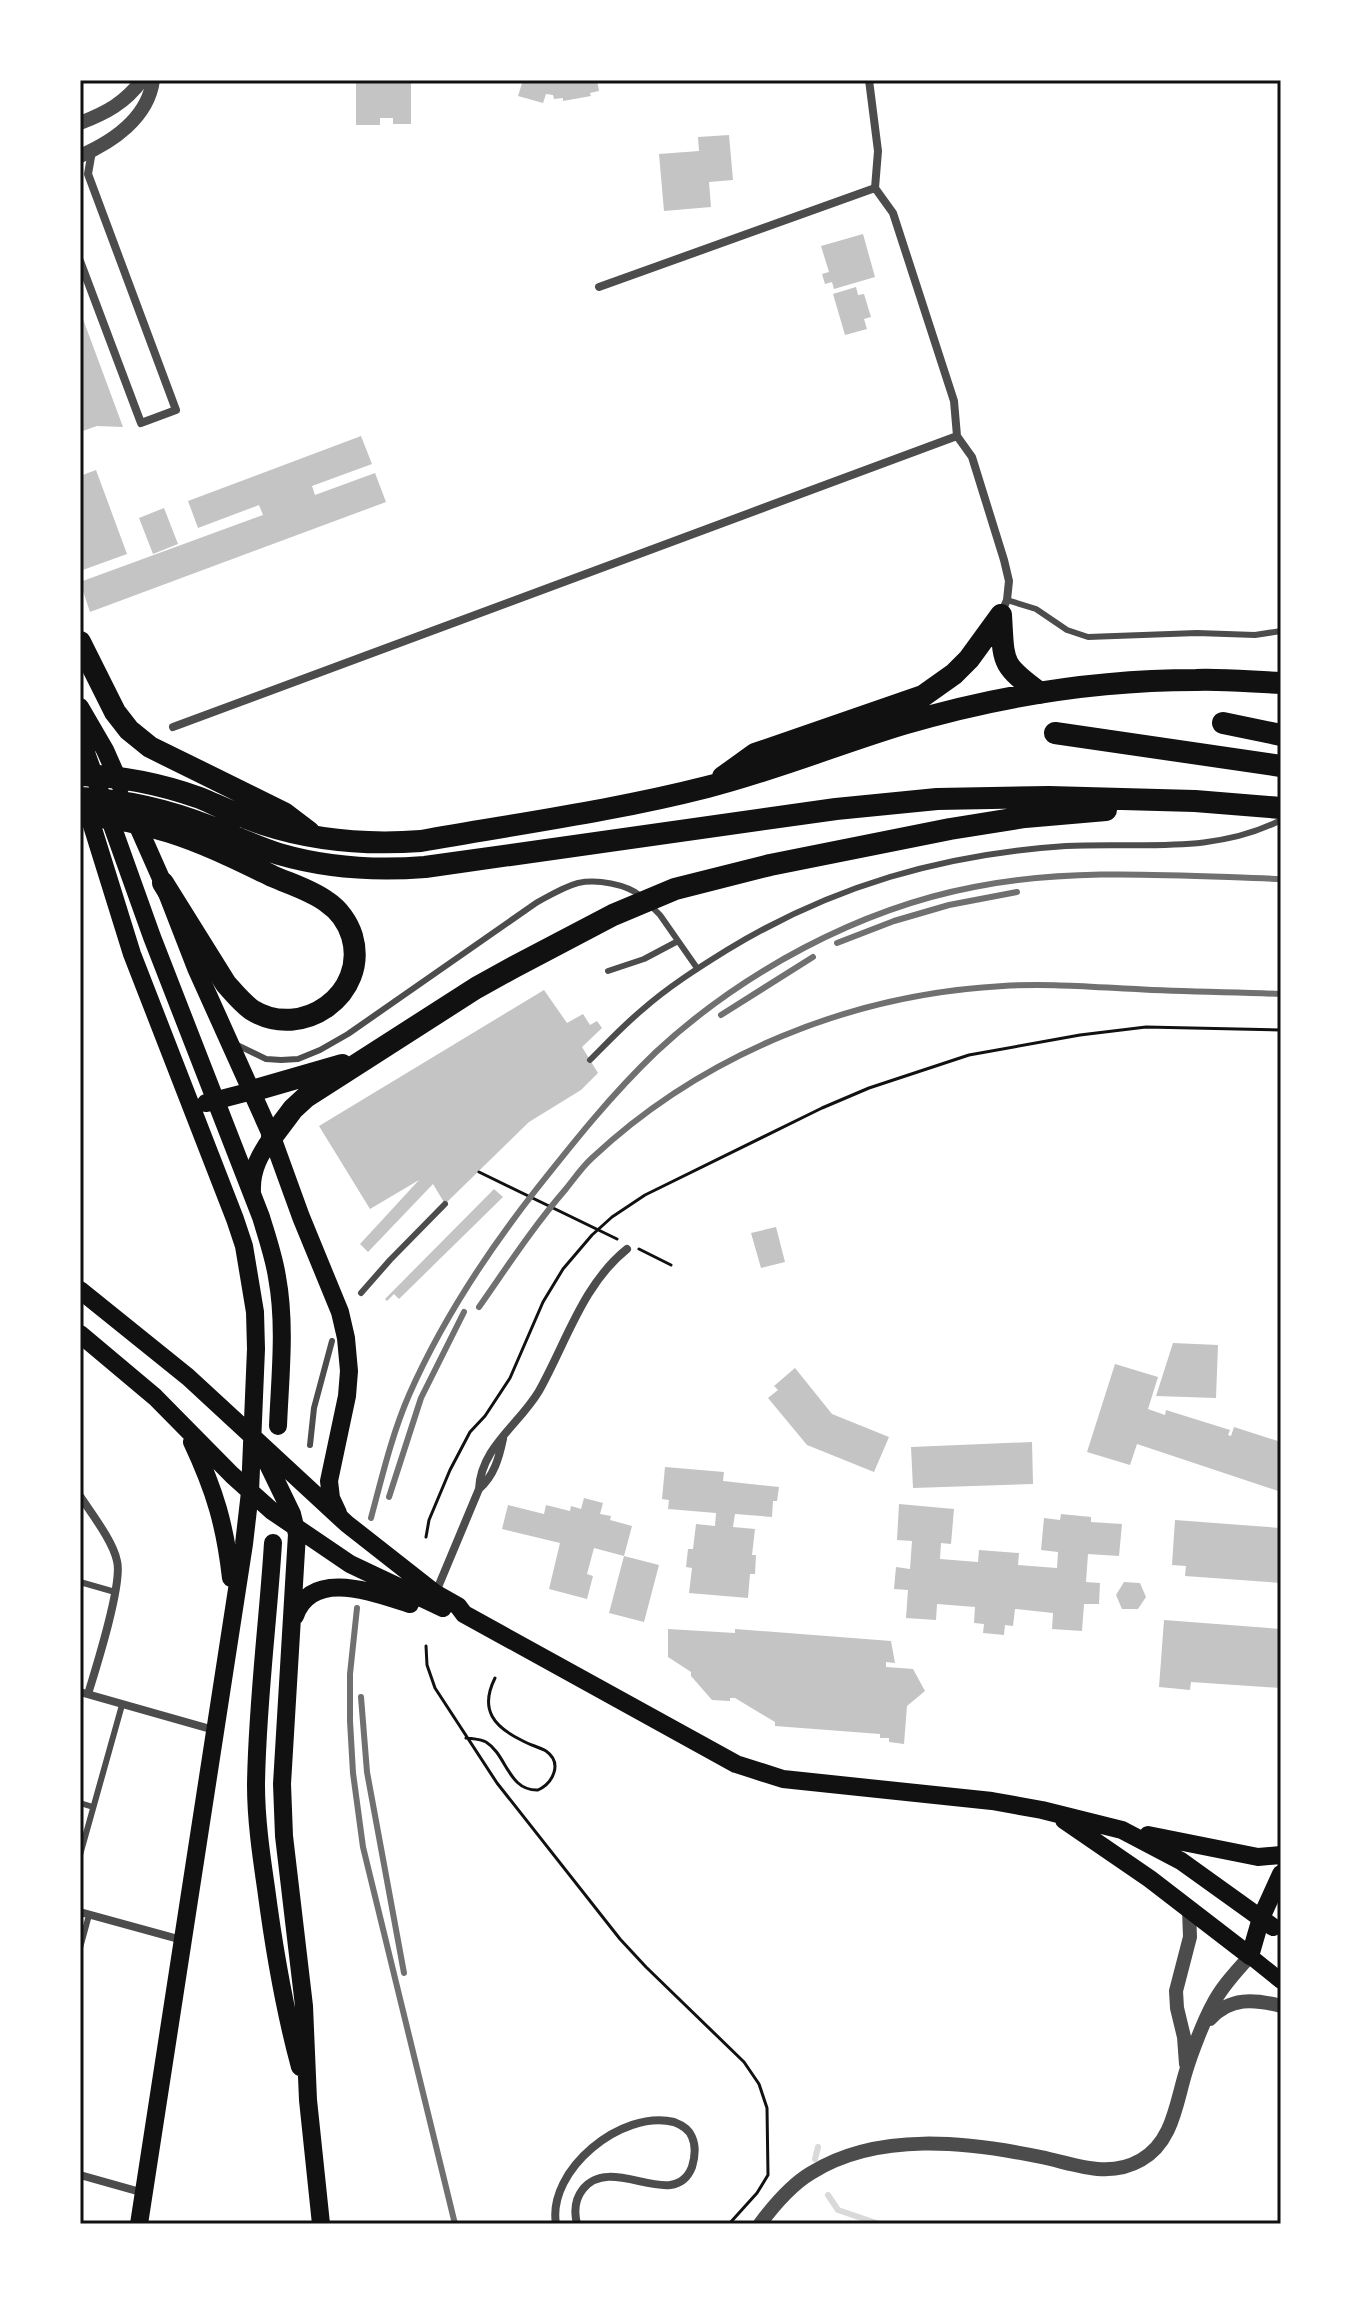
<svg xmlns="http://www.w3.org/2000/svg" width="1361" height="2304" viewBox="0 0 1361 2304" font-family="'IBM Plex Sans',sans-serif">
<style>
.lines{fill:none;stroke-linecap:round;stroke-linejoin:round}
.stream{stroke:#d9d9d9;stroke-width:6}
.building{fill:#c4c4c4}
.path{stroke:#111;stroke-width:3}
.service{stroke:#4c4c4c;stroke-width:6}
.minor{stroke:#4c4c4c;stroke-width:8}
.tertiary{stroke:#4c4c4c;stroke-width:14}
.secondary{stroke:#111;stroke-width:16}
.primary{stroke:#111;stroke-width:18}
.motorway{stroke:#111;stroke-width:22}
.rail{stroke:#707070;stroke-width:6}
.neatline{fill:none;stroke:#111;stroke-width:3}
</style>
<rect width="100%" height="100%" fill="#fff"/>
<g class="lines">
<path class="stream" d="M815 2159 818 2147
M828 2195 838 2210 879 2224"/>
</g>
<path class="building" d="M356 80H411V124H393V118H380V125H356Z
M523 80H597L599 91 590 93 591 96 563 101V98L554 99 553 95 546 94 543 103 518 96Z
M729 135 733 180 709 182 711 207 664 211 659 154 699 151 698 137Z
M863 234 875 277 834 289 832 282 825 284 822 274 829 272 821 246Z
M856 287 858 295 864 294 871 317 864 319 867 329 845 335 833 294Z
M80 311 123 427 97 426 80 432Z
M361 436 372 464 312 486 315 495 375 473 386 502 90 612 80 582 263 515 259 505 198 528 188 501Z
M96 470 127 554 80 571V476Z
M164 508 178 544 153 554 139 518Z
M544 990 567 1023 583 1014 590 1025 597 1021 602 1028 582 1047 598 1073 581 1090 529 1122 445 1204 433 1184 368 1252 360 1244 419 1180 370 1209 319 1126Z
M494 1189 503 1197 399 1299 394 1294 387 1301 385 1299Z
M776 1227 785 1262 761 1268 751 1233Z
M1173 1343 1218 1345 1216 1398 1156 1396Z
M1115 1364 1158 1377 1148 1409 1165 1415 1166 1410 1230 1430 1228 1435 1231 1436 1234 1427 1281 1442V1492L1137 1444 1130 1465 1087 1452Z
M795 1368 832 1414 889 1437 874 1472 807 1445 768 1398 778 1390 774 1386Z
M1032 1442 1033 1484 913 1488 911 1447Z
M665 1467 724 1472 723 1481 779 1487 777 1501H773L772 1517 735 1514 733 1527 755 1529 752 1555H756L755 1574H750L748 1598 689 1593 692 1568 686 1567 688 1549H693L696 1524 715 1526 716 1513 668 1509 669 1500 662 1499Z
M584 1498 603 1503 600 1514 611 1516 610 1520 632 1526 624 1556 594 1548 587 1574 593 1576 587 1599 549 1589 560 1543 502 1529 508 1505 544 1514 546 1505 570 1511 571 1506 581 1509Z
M899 1504 954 1509 951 1544 941 1543 940 1559 978 1562 979 1550 1019 1553 1018 1565 1057 1568 1058 1552 1041 1550 1044 1518 1060 1520 1061 1514 1091 1517V1522L1122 1524 1119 1556 1088 1554 1086 1582 1100 1583 1099 1604H1084L1082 1631 1052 1629 1053 1613 1015 1609 1013 1626 1005 1625 1004 1635 983 1633 984 1624 974 1623 975 1607 937 1604 936 1620 906 1618 908 1590 894 1589 896 1567 910 1569 912 1541 897 1540Z
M1175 1520 1281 1528V1583L1185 1576 1186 1566 1172 1565Z
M624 1556 659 1565 644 1622 609 1613Z
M1124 1582 1140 1583 1146 1597 1138 1609H1122L1116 1595Z
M1164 1620 1281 1629V1688L1191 1682 1190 1690 1159 1687Z
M668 1629 735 1633V1629L891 1641 895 1663 886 1662V1667L913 1669 925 1691 907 1706 904 1744 889 1742V1738H880V1734L775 1726V1722L735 1698H730V1701L712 1700 691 1676V1672L668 1657Z"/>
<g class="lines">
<path class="path" d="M479 1172 617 1239
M639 1249 671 1265
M426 1537 429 1520 450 1470 470 1432 485 1416 510 1378 543 1302 563 1269 592 1235 612 1217 645 1195 822 1108 869 1088 969 1055 1080 1035 1146 1027 1281 1030
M426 1646 427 1665 435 1688 497 1783 620 1939 646 1967 744 2062 759 2084 767 2108 768 2175 757 2193 729 2224
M466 1738C473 1739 480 1739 486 1742 507 1755 508 1791 538 1790 553 1783 563 1763 546 1751 539 1747 530 1745 523 1741 494 1727 479 1710 495 1678"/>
<path class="service" d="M1007 600 1036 609 1067 630 1088 637 1197 633 1255 635 1281 631
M649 904 660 915 697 968
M608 971 644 959 678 941
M235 1044 266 1059 281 1060 298 1059 320 1050 348 1034 536 903C549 896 563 887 578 883 597 879 626 884 641 896
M590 1060C607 1043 624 1025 642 1010 668 987 698 968 727 950 832 886 943 854 1066 846 1139 842 1213 855 1281 820
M361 1293 390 1260 445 1204
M310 1445 314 1408 332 1341
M80 1582 115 1592
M80 1803 93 1807
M80 1855 122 1705
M80 1948 89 1915"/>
<path class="minor" d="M869 80 878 151 875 188 893 213 954 401 957 436 972 457 1004 560 1009 581 1007 600 1001 614
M80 261 141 423 176 410 88 174 92 151
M599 287 875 188
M173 727 957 436
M479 1489C494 1476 499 1458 503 1439
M80 1496C91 1513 113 1541 117 1561 123 1583 96 1668 88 1694
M436 1592 479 1489C481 1447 519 1425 539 1391 566 1343 583 1284 627 1249
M80 1692 214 1730
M80 1912 182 1940
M80 2175 144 2193
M556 2224C547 2170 622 2109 674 2122 682 2125 689 2129 692 2137 696 2146 695 2157 692 2167 674 2213 612 2153 583 2189 575 2199 574 2212 577 2224"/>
<path class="tertiary" d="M80 123C106 113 125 103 142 80
M80 156C112 142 148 118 153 80
M1210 2019C1230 1997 1254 1999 1281 2006
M1186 2064 1184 2037 1177 2008 1176 1991 1190 1937 1189 1909
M760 2224C774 2205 791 2185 811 2173 878 2131 968 2142 1041 2157 1075 2164 1108 2179 1141 2160 1173 2142 1176 2103 1186 2071 1191 2054 1204 2020 1213 2004 1222 1986 1237 1971 1250 1956"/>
<path class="secondary" d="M1250 1956 1281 1981"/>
<path class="primary" d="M80 707 105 750 121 786
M80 730 84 747 152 937 261 1217C267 1237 274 1257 277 1277 286 1325 280 1377 278 1426
M85 803 132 954 235 1219 244 1246 255 1312 256 1349 250 1492 244 1544 139 2224
M132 813 163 883 196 968 272 1137 301 1217 340 1312 346 1338 349 1371 347 1396 329 1481 331 1498 338 1513
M206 1103 252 1091
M252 1191C251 1170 260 1154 272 1137
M80 1290 188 1377 347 1524 435 1593 458 1606 464 1614 736 1764 783 1779 992 1801 1042 1810 1122 1830 1181 1861 1273 1927
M80 1334 155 1397 232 1475 272 1511 350 1564 443 1608
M192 1442C215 1491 225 1525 231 1578
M263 1454 292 1514 297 1534 282 1784 284 1836 304 2006 308 2100 321 2224
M273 1543C268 1623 257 1704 256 1785 256 1819 261 1854 266 1888 274 1949 284 2008 300 2067
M295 1616C312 1567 376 1594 410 1604
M1064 1820 1150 1879 1250 1956
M1148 1835 1258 1857 1281 1855
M1250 1956 1261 1918 1281 1874"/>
<path class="motorway" d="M1001 615C1004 663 1000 664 1040 693
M80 642 115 712 129 730 150 747 284 813 309 832
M1223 723 1281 735
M1055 733 1281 766
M80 775C122 776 161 784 200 798 221 807 242 817 263 824 315 841 367 845 421 841 516 824 613 811 707 787 774 770 837 744 903 724 998 696 1098 680 1196 680 1224 679 1253 682 1281 683
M723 777 755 754 923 696 954 674 969 659 1001 615
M80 798C126 800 168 810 211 827 234 836 256 847 279 854 327 868 375 871 425 867L836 809 937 799 1049 797 1195 801 1281 808
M80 815C110 817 142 823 170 832 205 843 239 860 272 876 290 884 311 890 327 902 339 910 348 923 352 936 369 994 302 1041 252 1010 242 1003 234 993 226 984L163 883
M252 1091 342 1065
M272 1137 293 1109 306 1097 476 988 514 967 613 915 675 889 770 865 950 829 1025 817 1106 810"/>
<path class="rail" d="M837 943 894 921 949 905 1017 892
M721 1015 813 957
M479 1307C507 1267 533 1227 565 1190 574 1179 582 1167 592 1158 703 1054 852 994 1003 986 1047 983 1092 987 1136 989 1184 992 1233 992 1281 994
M389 1497 421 1398 464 1312
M371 1518C382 1477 392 1434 409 1395 442 1320 485 1255 535 1191 573 1143 611 1095 656 1052 742 972 859 909 974 887 1075 867 1179 876 1281 879
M357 1608 350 1674V1721L353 1773 363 1847 455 2224
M361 1697 367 1772 404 1973"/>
</g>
<rect width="1361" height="2304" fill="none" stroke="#ffffff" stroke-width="164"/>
<rect x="82" y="82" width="1197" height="2140" class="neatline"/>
</svg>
